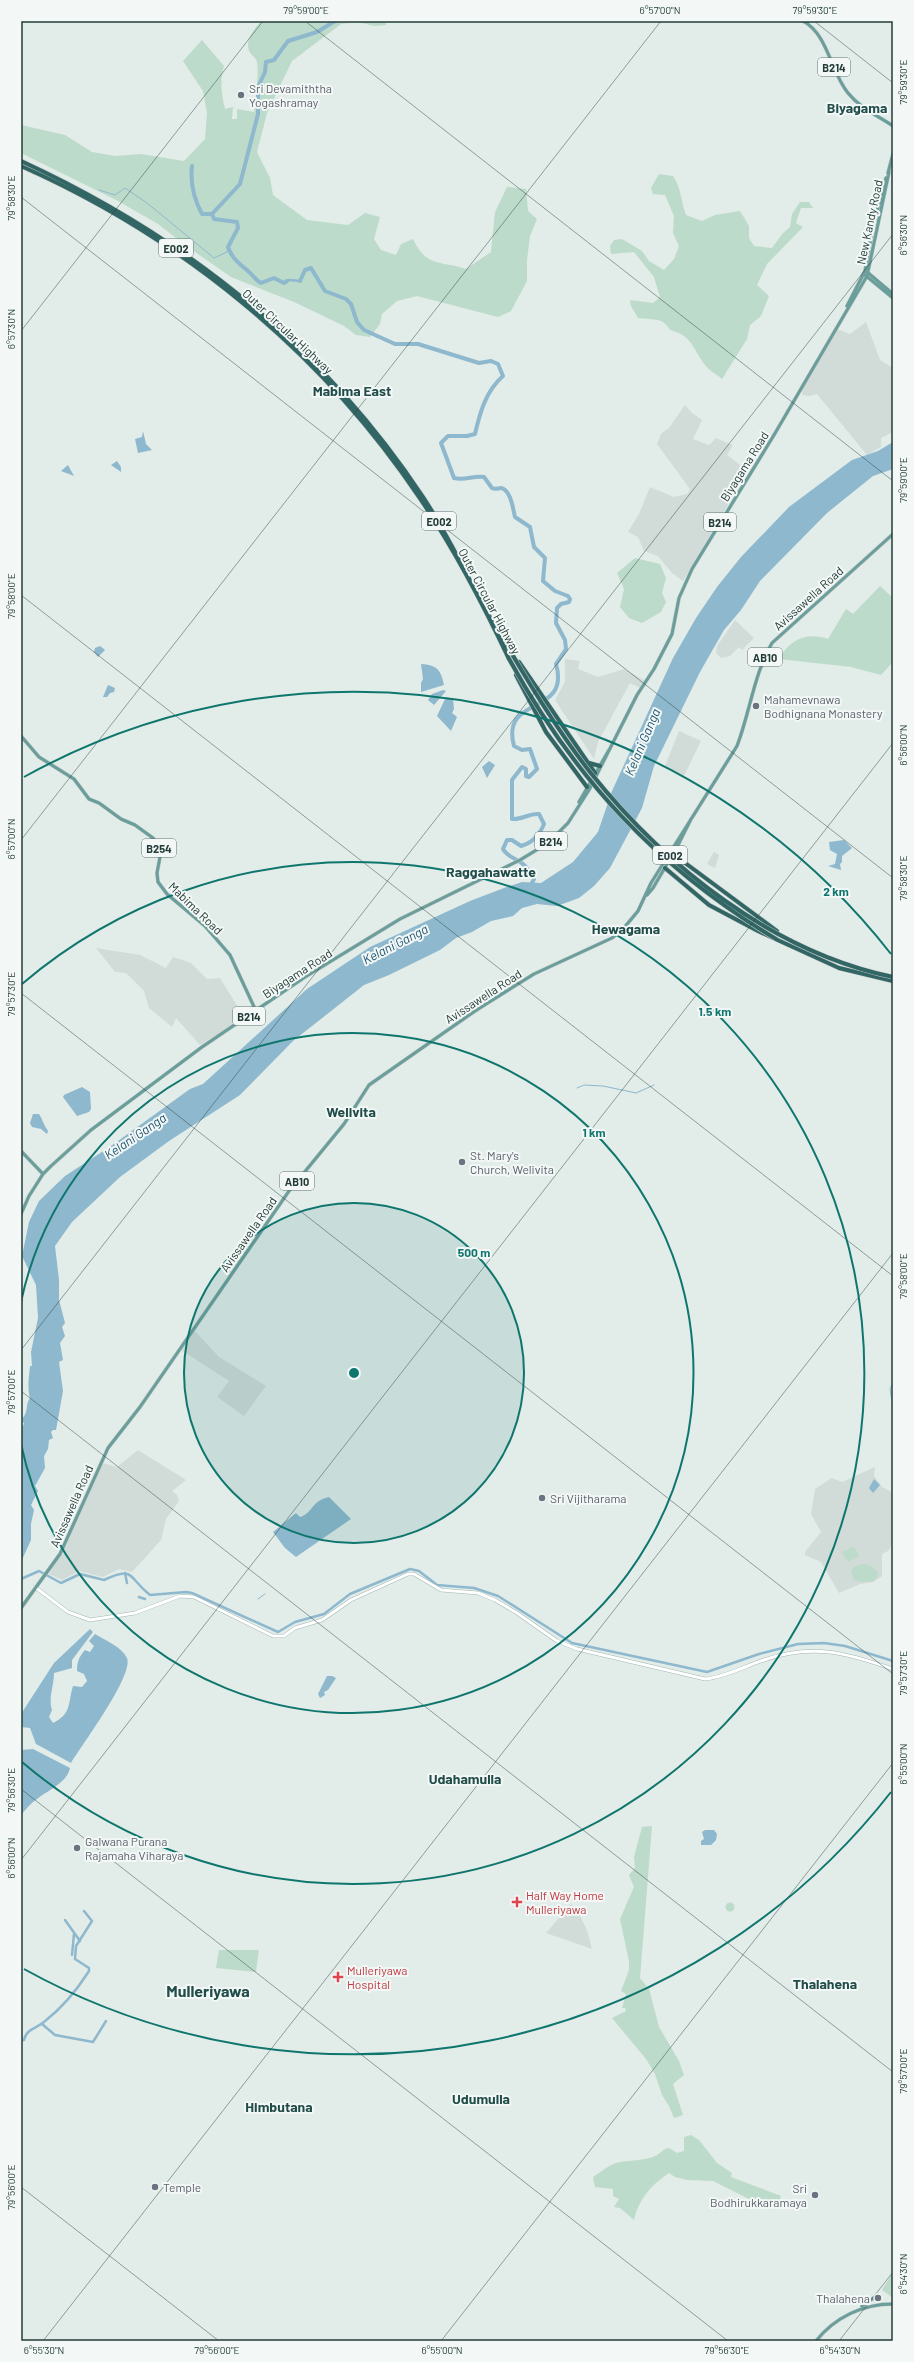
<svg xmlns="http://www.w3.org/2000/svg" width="914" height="2362" viewBox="0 0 914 2362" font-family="Barlow,sans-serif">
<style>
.built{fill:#d1dbd8}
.green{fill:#bddbca}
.water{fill:#8eb8cd}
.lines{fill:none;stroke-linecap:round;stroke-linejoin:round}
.stream{stroke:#8eb8cd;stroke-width:1}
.canal{stroke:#8eb8cd;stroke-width:2.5}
.river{stroke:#8eb8cd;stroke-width:4}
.secondary-casing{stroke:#a1b7b3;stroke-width:4}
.primary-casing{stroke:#c1c8c8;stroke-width:4}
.highway-casing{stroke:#c1c8c8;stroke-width:5}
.secondary{stroke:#fff;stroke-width:3}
.primary{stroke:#6a9e9a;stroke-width:3}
.highway{stroke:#316665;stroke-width:4}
.highway-bridge-casing{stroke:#c1c8c8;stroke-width:5;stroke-linecap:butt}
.highway-bridge{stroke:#316665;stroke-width:4}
.ticks{fill:none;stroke:#233c39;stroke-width:1;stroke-opacity:0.45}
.ring{fill:none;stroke:#0f766e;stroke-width:2}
.worship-dot{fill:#6b7280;stroke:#f3f8f6;stroke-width:1.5}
.health-dot{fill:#e0444e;stroke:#f3f8f6;stroke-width:1.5}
.labels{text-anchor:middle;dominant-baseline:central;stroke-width:4;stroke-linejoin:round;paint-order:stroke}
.shield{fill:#f3f8f6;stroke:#617472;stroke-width:1}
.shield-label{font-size:11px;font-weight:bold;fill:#233c39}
.worship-label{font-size:12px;fill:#5b616d;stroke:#f3f8f6;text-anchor:start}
.street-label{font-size:12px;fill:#233c39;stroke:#f3f8f6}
.health-label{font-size:12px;fill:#be3a42;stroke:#f3f8f6;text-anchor:start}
.water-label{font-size:13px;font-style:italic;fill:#215774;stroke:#f3f8f6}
.quarter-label{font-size:14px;font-weight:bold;fill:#204d4a;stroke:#f3f8f6}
.district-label{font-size:16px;font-weight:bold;fill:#204d4a;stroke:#f3f8f6}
.centre{fill:#0f766e;stroke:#f3f8f6;stroke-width:2}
.ring-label{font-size:12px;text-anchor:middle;font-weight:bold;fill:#0f766e;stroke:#f3f8f6;stroke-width:4;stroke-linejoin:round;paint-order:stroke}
.neatline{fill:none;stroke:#233c39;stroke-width:1.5}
.ticks-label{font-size:10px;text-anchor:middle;fill:#233c39}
</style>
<rect width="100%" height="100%" fill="#e2ece9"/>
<path class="built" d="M866 322 880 360 893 368V432L881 438V447L867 455 817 394 810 396 802 395 803 388 837 329 850 334Z
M685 405 692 413 702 420 693 439 709 445 716 438 730 444 733 445 727 455 748 471 683 581 672 573 658 556 644 551 638 537 628 532 639 514 650 487 674 497 687 494 690 489 657 444 661 434 669 428Z
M735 620 754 638 742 650 739 647 730 656 721 658 716 653 717 646Z
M565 659 580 661 578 669 598 677 624 669 644 680 640 688 630 683 598 742 594 759 555 700 565 682Z
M679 731 701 741 683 778 665 766Z
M714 852 719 855 715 868 707 864Z
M96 948 140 955 166 968 173 957 191 963 207 979 220 978 244 1017 200 1045 176 1018 172 1027 155 1013 149 1008 144 991 126 973 115 972Z
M194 1330 219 1357 266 1386 244 1416 217 1397 229 1381 181 1350Z
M138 1450 186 1480 172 1491 177 1495 179 1501 166 1519 161 1540 132 1572 119 1569 103 1577 79 1571 62 1580 49 1574 66 1546 102 1463 117 1467Z
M875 1467 874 1476 882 1487 892 1492 893 1495V1544L888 1551 882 1554V1576L873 1582 860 1584 839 1593 821 1562 805 1555V1552L821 1532 811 1514 815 1489 832 1478 842 1482Z
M571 1904 577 1910 587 1930 592 1949 546 1933Z"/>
<path class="green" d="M262 21H386V25L375 26 357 22 341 24 292 61 267 113 257 152 270 178 273 195 307 220 348 225 365 213 380 217 374 239 381 250 396 255 401 244 413 239C427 268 439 260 466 269L491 252 495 212 507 187 526 189 528 211 537 219 530 236 527 260V281L511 311 498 317 417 296 397 301 382 314 380 324 370 337 356 335 344 326 294 302 231 277 185 245 158 224 118 201 21 153V125L65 135 92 152 115 156 141 154 184 161 205 139 207 113 203 91 183 61 202 40 224 66C220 81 221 93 225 109L233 107 232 119H237V109L254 112C256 103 259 70 257 62 256 58 251 55 249 51 245 40 254 28 262 21Z
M659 174 673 176C681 187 681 202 686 215L702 221 715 215 740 211 749 226V238L754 246 772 248 782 234 790 227 792 214 800 202H809L813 208H801L796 223 803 227 767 264 757 285 769 296 761 316 750 325 747 339 722 379C717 374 709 371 705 365 692 348 693 336 670 330 663 317 652 320 638 318L631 306 630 300 653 303 660 297 654 277 634 252 611 254 610 246 614 240 622 239 642 251 649 261 664 270 674 259 679 246 673 233 674 216 665 195 653 194 651 188Z
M635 558 660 564 666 578 662 593 666 602 661 612 642 623 629 618 620 607 624 589 617 573Z
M880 586 893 598V662L881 675 851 667 779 659C790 639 807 632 828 639L846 609 853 614Z
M854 1547 859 1556 848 1562 842 1552Z
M862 1564 869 1565 877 1571 878 1576 874 1581 862 1582 854 1580 851 1571 853 1567Z
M652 1826 640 1978 649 1989 659 2027 679 2061 684 2075 673 2084 683 2115 674 2118 669 2106 662 2095 655 2074 646 2059 612 2018 626 2011 625 2008H622L626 1994 621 1991 629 1970V1961L620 1919 634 1887 629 1875 635 1868 634 1857 642 1827Z
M725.5 1907a4.5 4.5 0 1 1 9 0a4.5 4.5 0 1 1-9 0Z
M219 1950H259L256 1972 216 1968Z
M691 2135 699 2140 717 2163 732 2173 731 2177 781 2196 777 2208 757 2203 713 2181 687 2180 675 2177 669 2173C651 2185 638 2200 634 2220L620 2208 614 2207 619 2199 613 2196V2189L595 2187 593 2177C602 2171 610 2164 620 2162 631 2160 647 2161 657 2155 662 2152 663 2149 669 2148L677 2153 684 2151V2137Z
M893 2272V2298L882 2290Z"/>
<path class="water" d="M143 431 146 444 152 450 138 453 135 439 142 437Z
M893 442V469L873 476 827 513 760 581 741 610 724 630 700 672 654 766 642 808 610 868 594 886 579 898 557 906 537 904 522 908 513 916 491 921 472 932 456 938 440 950 389 975 364 985 293 1041 240 1095 169 1141 120 1177 72 1222 55 1246 59 1280V1300L65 1323 62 1327 65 1336 60 1343 63 1360 59 1362 63 1391 56 1430H53L51 1432 53 1438 49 1440 48 1449 44 1456 45 1468 35 1486 38 1491 31 1505 34 1510 31 1524V1540L21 1562V1429L24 1424 22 1419C29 1411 25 1405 30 1398 27 1388 29 1377 30 1366H32L31 1352 38 1318 36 1285 22 1256 29 1222 39 1201 65 1176 111 1146 190 1089 203 1084 307 989 370 947 470 901 504 888 522 882 541 883 573 862 598 832 612 791 673 658 696 618 717 587 741 557 789 507 852 460 878 451Z
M117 461 121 467V472L111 465Z
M68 465 69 467 74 476 61 471Z
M100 646 105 650 98 657 94 652 95 648Z
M421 664C437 665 441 670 444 685L421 692V683L423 679Z
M108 685 115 688 114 692 110 693 107 697H103Z
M443 690 446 691 434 705 428 700 432 694Z
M446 697 453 699 454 709 452 713 457 717 451 731 437 716Z
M489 761 495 765 487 778 482 767Z
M844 840 852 848 842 856V862L840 864 841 870 828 866 835 864 837 854 830 850 829 842Z
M82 1087 90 1092 91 1109 89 1112 77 1116 63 1097 64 1095Z
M33 1114H39C43 1120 44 1126 48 1131L47 1134 41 1129 32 1127 30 1123Z
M874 1479 880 1485 873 1493 869 1488Z
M329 1497 351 1519 296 1557 285 1548 273 1532 296 1513 300 1517C313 1513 311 1501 329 1497Z
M90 1629 93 1632 72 1660V1668L54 1673C54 1686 48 1698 52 1710L49 1717 53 1723C72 1714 68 1702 73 1686L82 1687 87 1681 84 1674 77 1671C77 1662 79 1657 85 1650L90 1652 94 1646 89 1641 95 1634C106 1641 121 1646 127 1658 134 1675 82 1745 71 1763L36 1744 30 1728 21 1727V1714L54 1663Z
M332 1676 336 1678 328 1690 324 1692 325 1695 320 1698 318 1694 327 1676Z
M33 1749 70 1768C67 1783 48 1790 37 1799 31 1803 26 1809 21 1815V1750Z
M705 1830H714L717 1834 716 1840 711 1845H701V1841L704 1839 702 1832Z"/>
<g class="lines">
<path class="stream" d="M99 190 115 195 125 188 147 203 214 258 229 251
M577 1088 584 1085 603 1086 636 1093 654 1085
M893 1383 890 1389 893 1407
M258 1599 265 1594"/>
<path class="canal" d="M289 280 300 281
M125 1573 127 1583
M21 1579 39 1571 61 1583 80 1574 104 1580C135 1565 128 1578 150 1595L186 1592 192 1593 278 1632 295 1622 324 1614 350 1594 410 1569 419 1571 437 1585 474 1588 498 1596 572 1643 707 1672 759 1654 798 1644 824 1643 845 1646 893 1661
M139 1597 145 1599
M65 1920 80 1941
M72 1955 74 1934
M42 2024 55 2035 93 2042 106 2021
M21 2040H24C26 2029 37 2028 44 2022 62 2008 77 1990 89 1971V1968L75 1959 76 1946 92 1921 84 1911"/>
<path class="river" d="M192 166C190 183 194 199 202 214H212
M287 281 284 283 274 278 261 283C255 280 254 276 249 272 240 264 232 259 228 247L238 228 237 222 214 219 212 214 240 184 258 114V87L265 72 266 62 274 60 288 41 317 32 335 21
M300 281 305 270 311 268 325 291 346 299 351 304 357 322 364 330 395 344H418L479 363 491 361 498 364 503 376C486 391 480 412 475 434L467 436H448L441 443 454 478C465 481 474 475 484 477L492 488C496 490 498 488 501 488 511 490 513 509 515 517L530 527 534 547 545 558 543 581 555 591 568 596 570 599 569 602 561 604 557 608 556 623 565 640 566 649 556 664C571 717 500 694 514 746L522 750 530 749 537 769 529 777 526 776V769L522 767 512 780V819C522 820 529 813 539 814L544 824C540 834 532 843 521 846L512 840H507L503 849C508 858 517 858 524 865 528 869 531 874 534 879L532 883 535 886"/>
<defs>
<path id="secondary" d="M35 1587 68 1612 90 1620 135 1613 180 1596 194 1597 273 1636H284L295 1628 322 1620 351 1600 408 1574H414L441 1590 478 1593 495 1600 517 1613 557 1641 577 1649 705 1679C726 1677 745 1666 764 1660 812 1643 847 1653 893 1669"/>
<path id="primary" d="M803 21C828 34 831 73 848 93 861 109 877 115 893 126
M888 173 893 154
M867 272 893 294
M865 275 893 298
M847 306 865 271 873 226 886 178
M21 736 39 757 74 779 89 799 99 803 121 819 135 825 153 838 158 845 160 857 157 873 158 882 167 894 205 926 230 955 256 1011
M579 802 609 750
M673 855 691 819
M647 895 653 888 670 859
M21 1151 43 1174
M21 1214 29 1196 43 1174 51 1166 91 1130 202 1047 305 977 400 919 520 860 548 843 568 823 589 790 637 695 654 669 672 634 679 598 692 569 774 435 867 276 889 172
M21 1608 60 1554 108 1448 140 1407 289 1191 344 1124 369 1085 475 1011 513 987 534 974 612 938 623 929 638 911 651 883 737 746C750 712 754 674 772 643L893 534
M862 2306 875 2297
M816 2341C835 2317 863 2304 893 2304"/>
<path id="highway" d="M21 161C186 237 322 345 423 497 457 548 479 606 513 655
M21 166C181 237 321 351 419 497 454 548 483 604 509 659
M519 662 595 773
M516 675 546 732 587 787
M589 763 600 766
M673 854 777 931
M665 868 709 905 758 931 839 968 893 981"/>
</defs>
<use href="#secondary" class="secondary-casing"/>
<use href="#primary" class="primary-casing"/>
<use href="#highway" class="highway-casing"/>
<use href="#secondary" class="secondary"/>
<use href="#primary" class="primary"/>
<use href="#highway" class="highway"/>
<defs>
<path id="highway-bridge" d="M512 654C536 695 561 735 590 772 666 867 773 952 893 977
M508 657C574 778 657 868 776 939"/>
</defs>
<use href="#highway-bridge" class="highway-bridge-casing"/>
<use href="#highway-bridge" class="highway-bridge"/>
</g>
<path class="ticks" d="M305 21 893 481M814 21 893 83M21 197 893 878M21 331 263 21M21 595 893 1276M21 840 661 21M21 993 893 1674M21 1350 893 234M21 1391 893 2072M21 1789 728 2341M21 1860 893 743M21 2187 219 2341M43 2341 893 1253M441 2341 893 1763M839 2341 893 2272"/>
<circle cx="354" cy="1373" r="170" fill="#0f766e" fill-opacity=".12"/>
<g class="ring">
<circle cx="354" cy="1373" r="170"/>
<path d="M21 1302A340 340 0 1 1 21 1444"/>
<path d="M22 984A511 511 0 1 1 22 1762"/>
<path d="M891 1792A681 681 0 0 1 24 1969M24 777A681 681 0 0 1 891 954"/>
</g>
<g class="worship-dot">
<circle cx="241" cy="95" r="4"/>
<circle cx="756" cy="706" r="4"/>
<circle cx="462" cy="1162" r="4"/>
<circle cx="542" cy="1498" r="4"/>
<circle cx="77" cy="1848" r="4"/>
<circle cx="155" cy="2187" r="4"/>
<circle cx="815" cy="2195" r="4"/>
<circle cx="878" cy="2298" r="4"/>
</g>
<g class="health-dot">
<path d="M515 1896h4v4h4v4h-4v4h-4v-4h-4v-4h4z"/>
<path d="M336 1971h4v4h4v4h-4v4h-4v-4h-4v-4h4z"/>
</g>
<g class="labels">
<g class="shield">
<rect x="818" y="58" width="32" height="18" rx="3"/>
<rect x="159" y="239" width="34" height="18" rx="3"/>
<rect x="422" y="512" width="34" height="18" rx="3"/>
<rect x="704" y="513" width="32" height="18" rx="3"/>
<rect x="748" y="648" width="34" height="18" rx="3"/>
<rect x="535" y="832" width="32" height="18" rx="3"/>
<rect x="142" y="839" width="34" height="18" rx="3"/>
<rect x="653" y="846" width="34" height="18" rx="3"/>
<rect x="233" y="1007" width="32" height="18" rx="3"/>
<rect x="280" y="1172" width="34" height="18" rx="3"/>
</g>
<g class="shield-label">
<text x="834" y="67">B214</text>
<text x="176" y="248">E002</text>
<text x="439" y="521">E002</text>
<text x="720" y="522">B214</text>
<text x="765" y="657">AB10</text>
<text x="551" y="841">B214</text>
<text x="159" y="848">B254</text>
<text x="670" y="855">E002</text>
<text x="249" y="1016">B214</text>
<text x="297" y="1181">AB10</text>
</g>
<g class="worship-label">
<text x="249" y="88">Sri Devamiththa<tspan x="249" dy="14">Yogashramay</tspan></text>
<text x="764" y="699">Mahamevnawa<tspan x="764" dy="14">Bodhignana Monastery</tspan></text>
<text x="470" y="1155">St. Mary's<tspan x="470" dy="14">Church, Welivita</tspan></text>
<text x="550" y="1498">Sri Vijitharama</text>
<text x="85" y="1841">Galwana Purana<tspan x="85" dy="14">Rajamaha Viharaya</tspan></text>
<text x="163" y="2187">Temple</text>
<text x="807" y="2188" text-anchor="end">Sri<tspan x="807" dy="14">Bodhirukkaramaya</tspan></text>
<text x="870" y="2298" text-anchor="end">Thalahena</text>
</g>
<g class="street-label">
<text transform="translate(869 222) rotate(-78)">New Kandy Road</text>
<text transform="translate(288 331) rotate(43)">Outer Circular Highway</text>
<text transform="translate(744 466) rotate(-58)">Biyagama Road</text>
<text transform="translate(808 598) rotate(-42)">Avissawella Road</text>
<text transform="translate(490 601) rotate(62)">Outer Circular Highway</text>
<text transform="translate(196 908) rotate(44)">Mabima Road</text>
<text transform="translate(297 973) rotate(-33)">Biyagama Road</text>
<text transform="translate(483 996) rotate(-33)">Avissawella Road</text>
<text transform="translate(248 1234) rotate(-55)">Avissawella Road</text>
<text transform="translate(71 1506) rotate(-66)">Avissawella Road</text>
</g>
<g class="health-label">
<text x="526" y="1895">Half Way Home<tspan x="526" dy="14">Mulleriyawa</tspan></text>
<text x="347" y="1970">Mulleriyawa<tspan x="347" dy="14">Hospital</tspan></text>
</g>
<g class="water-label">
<text transform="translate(642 742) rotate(-67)">Kelani Ganga</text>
<text transform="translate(395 944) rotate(-27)">Kelani Ganga</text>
<text transform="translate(135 1136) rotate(-34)">Kelani Ganga</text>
</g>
<g class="quarter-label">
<text x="857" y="107">Biyagama</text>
<text x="352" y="390">Mabima East</text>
<text x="491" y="871">Raggahawatte</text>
<text x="626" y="928">Hewagama</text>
<text x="351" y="1111">Welivita</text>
<text x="465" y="1778">Udahamulla</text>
<text x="825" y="1983">Thalahena</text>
<text x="481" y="2098">Udumulla</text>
<text x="279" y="2106">Himbutana</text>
</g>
<g class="district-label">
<text x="208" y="1990">Mulleriyawa</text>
</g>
</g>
<circle cx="354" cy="1373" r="6" class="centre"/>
<g class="ring-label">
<text x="836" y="896">2 km</text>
<text x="715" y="1016">1.5 km</text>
<text x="594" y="1137">1 km</text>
<text x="474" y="1257">500 m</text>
</g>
<rect width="914" height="2362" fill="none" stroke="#f3f8f6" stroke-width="44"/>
<rect x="22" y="22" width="870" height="2318" class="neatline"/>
<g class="ticks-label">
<text x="306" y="14">79°59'00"E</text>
<text x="660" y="14">6°57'00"N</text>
<text x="815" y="14">79°59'30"E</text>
<text transform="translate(903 82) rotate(-90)" y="4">79°59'30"E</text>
<text transform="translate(11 198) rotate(-90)" y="4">79°58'30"E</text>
<text transform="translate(903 235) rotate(-90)" y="4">6°56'30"N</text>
<text transform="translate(11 329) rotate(-90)" y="4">6°57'30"N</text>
<text transform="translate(903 480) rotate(-90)" y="4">79°59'00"E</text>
<text transform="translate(11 596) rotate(-90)" y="4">79°58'00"E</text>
<text transform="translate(903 745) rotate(-90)" y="4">6°56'00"N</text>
<text transform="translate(11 839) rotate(-90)" y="4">6°57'00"N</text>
<text transform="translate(903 878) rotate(-90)" y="4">79°58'30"E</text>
<text transform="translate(11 994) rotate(-90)" y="4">79°57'30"E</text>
<text transform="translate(903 1276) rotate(-90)" y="4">79°58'00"E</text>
<text transform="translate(11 1392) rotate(-90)" y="4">79°57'00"E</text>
<text transform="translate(903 1673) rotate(-90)" y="4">79°57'30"E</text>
<text transform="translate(903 1764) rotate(-90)" y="4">6°55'00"N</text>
<text transform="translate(11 1790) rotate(-90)" y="4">79°56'30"E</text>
<text transform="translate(11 1858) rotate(-90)" y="4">6°56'00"N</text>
<text transform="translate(903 2071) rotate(-90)" y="4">79°57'00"E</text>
<text transform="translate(11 2187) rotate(-90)" y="4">79°56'00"E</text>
<text transform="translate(903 2274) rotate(-90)" y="4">6°54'30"N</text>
<text x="44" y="2354">6°55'30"N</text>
<text x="217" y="2354">79°56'00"E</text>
<text x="442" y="2354">6°55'00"N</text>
<text x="727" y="2354">79°56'30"E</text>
<text x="840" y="2354">6°54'30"N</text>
</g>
</svg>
